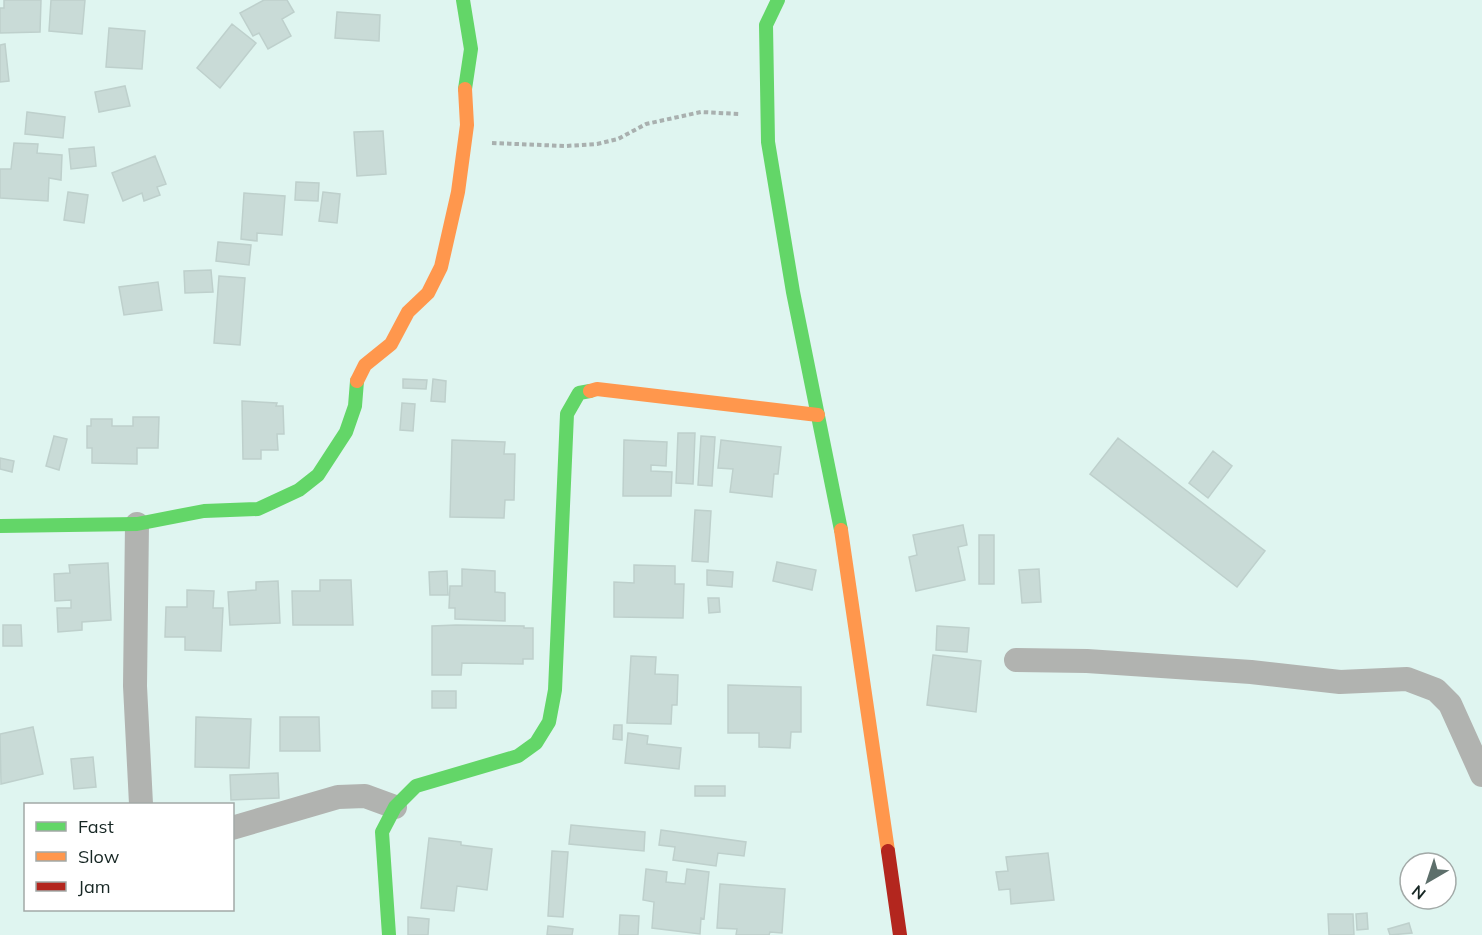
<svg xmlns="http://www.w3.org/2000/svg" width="1482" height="935" viewBox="0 0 1482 935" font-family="Mulish,sans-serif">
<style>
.building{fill:#c9dbd7;stroke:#bed0cc;stroke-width:1.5}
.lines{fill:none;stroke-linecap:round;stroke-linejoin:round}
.path{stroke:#a9b0af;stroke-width:4;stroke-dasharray:4.5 3;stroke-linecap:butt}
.street{stroke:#b1b3b0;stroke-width:24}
.fast{stroke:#63d668;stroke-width:14}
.slow{stroke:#ff974d;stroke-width:14}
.jam{stroke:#b3261e;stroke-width:14}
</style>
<rect width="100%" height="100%" fill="#dff5f0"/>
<path class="building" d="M4 0H41L40 32 0 33V8H4Z
M51 0H85L82 34 49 31Z
M264 0H287L294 12 282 19 291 36 268 49 259 33 253 36 240 13Z
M337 12 380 15 379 41 335 38Z
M232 24 256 43 220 88 197 68Z
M109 28 145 31 142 69 106 67Z
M5 44 9 81 0 82V45Z
M125 86 130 106 99 112 95 92Z
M27 112 65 117 63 138 25 134Z
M383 131 386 174 357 176 354 132Z
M14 143 38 144 37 153 62 155 61 180 49 178 48 201 0 198V169H11Z
M94 147 96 166 71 169 69 149Z
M155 156 166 184 157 187 160 195 144 201 142 193 123 201 112 173Z
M296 182 319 183 318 201 295 200Z
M68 192 88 195 84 223 64 220Z
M323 192 340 194 337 223 319 221Z
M244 193 285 196 282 235 257 233V241L241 239Z
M218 242 251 245 249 265 216 261Z
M211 270 213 292 185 293 184 271Z
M219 276 245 278 240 345 214 343Z
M158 282 162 310 124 315 119 287Z
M403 379 427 380 426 389 403 388Z
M433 379 446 381 445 402 431 401Z
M242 401 277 403 276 406H283L284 434H277L278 450H261V459H243Z
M402 403 415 404 413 431 400 430Z
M133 417H159L158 448H137V464L92 463V448H87V426H91V419H112V426H133Z
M678 433H695L693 484 676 483Z
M54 436 67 439 59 470 46 466Z
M701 436 715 437 712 486 698 485Z
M1118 438 1265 551 1237 587 1090 474Z
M452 440 505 442 504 454H515L514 500H505L504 518 450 517Z
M624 440 667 442 666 466 651 465V471L672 472 671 496H623Z
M721 440 781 447 778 474H774L772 497 730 492 733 469 718 468Z
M1213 451 1232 466 1208 498 1189 483Z
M0 458 14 461 12 472 0 469Z
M695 510 711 511 708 562 692 561Z
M963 525 967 545 958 547 965 580 916 591 909 557 917 555 913 535Z
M979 535H994V584H979Z
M777 562 816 570 812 590 773 581Z
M108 563 111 620 82 622V630L58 632 57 608H71V600L55 601 54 574 70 573 69 565Z
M634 565 675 566V584H684L683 618 614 617V582L634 583Z
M462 569 495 571V592L505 593V621L455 619V608H449L450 586H462Z
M1039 569 1041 602 1022 603 1019 570Z
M707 570 733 572 732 587 707 585Z
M447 571 448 595H430L429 572Z
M320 580H351L353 625H293L292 591H320Z
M278 581 280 623 230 625 228 592 256 590V582Z
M187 590 214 591 213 608H223L221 651 185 650V637H165L166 607H187Z
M708 598H719L720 612 709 613Z
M3 625H21L22 646H3Z
M456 625 524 626V628H533V659H523V664L462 663 461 675H432V626Z
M937 626 969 628 967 652 936 650Z
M933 655 981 661 976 712 927 705Z
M631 656 656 657 655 674 678 675 677 705H672L671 724 627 723Z
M728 685 801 687V732H791L790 748 759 747V733H728Z
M432 691H456V708H432Z
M196 717 251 719 249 768 195 767Z
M280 717H319L320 751H280Z
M614 725H622V740L613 739Z
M33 727 43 774 1 784 0 734Z
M628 733 648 736 647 744 681 748 679 769 625 763Z
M93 757 96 787 74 789 71 759Z
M278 773 279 798 231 800 230 775Z
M695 786H725V796H695Z
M571 825 645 832 644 851 569 844Z
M661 830 746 842 744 856 718 853 716 866 673 860 675 847 659 845Z
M429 838 461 842V845L492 849 487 890 457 886 454 911 421 908Z
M552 851 568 852 563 917 548 916Z
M1048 853 1054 900 1011 904 1010 889 999 890 996 872 1008 871 1006 857Z
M646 869 667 872 666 882 685 884 687 869 709 872 704 919 701 918 700 934 652 928 654 902 643 900Z
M720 884 785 889 782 933 770 932 769 935H736L737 929 717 928Z
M1367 913 1368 929 1357 930 1356 914Z
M1328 914H1353L1354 935H1329Z
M620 915 639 916 638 935H619Z
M408 917 429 919 428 935H408Z
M1409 923 1412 933 1390 935 1388 929Z
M548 926 573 929 572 935H547Z"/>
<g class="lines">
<path class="path" d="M492 143 565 146 597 144 618 139 646 124 701 112 740 114"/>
<path class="street" d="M137 524 135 686 141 804
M1016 660 1087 661 1251 672 1340 682 1407 679 1436 690 1450 704 1482 775
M232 828 338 797 365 796 395 807"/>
<path class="fast" d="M463 0 471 49 465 89
M778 0 766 25 768 142 793 292 841 530
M0 526 137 524 204 511 258 509 299 490 318 475 346 432 355 406 357 381
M389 935 382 832 395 807 416 786 518 756 536 743 549 722 555 690 567 414 579 393 590 391"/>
<path class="slow" d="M357 381 365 365 391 344 408 312 428 293 441 267 458 192 467 125 465 89
M590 391 597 389 818 415
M841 530 888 851"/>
<path class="jam" d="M888 851 900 935"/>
</g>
<rect x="24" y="803" width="210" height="108" fill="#ffffff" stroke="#a2a9a7" stroke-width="1.5"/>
<rect x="36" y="822" width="30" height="9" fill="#63d668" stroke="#a2a9a7" stroke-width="1.5"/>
<text x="78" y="833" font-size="18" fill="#172724">Fast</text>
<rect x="36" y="852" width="30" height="9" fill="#ff974d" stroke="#a2a9a7" stroke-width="1.5"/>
<text x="78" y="863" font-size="18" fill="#172724">Slow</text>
<rect x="36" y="882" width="30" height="9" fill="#b3261e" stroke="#a2a9a7" stroke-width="1.5"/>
<text x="78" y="893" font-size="18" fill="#172724">Jam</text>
<g transform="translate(1428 881) rotate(219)"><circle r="28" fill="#ffffff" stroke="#a2a9a7" stroke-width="1.5"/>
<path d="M0-4.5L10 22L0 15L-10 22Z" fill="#5d6f6b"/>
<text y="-9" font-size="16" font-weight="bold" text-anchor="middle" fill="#172724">N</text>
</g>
</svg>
